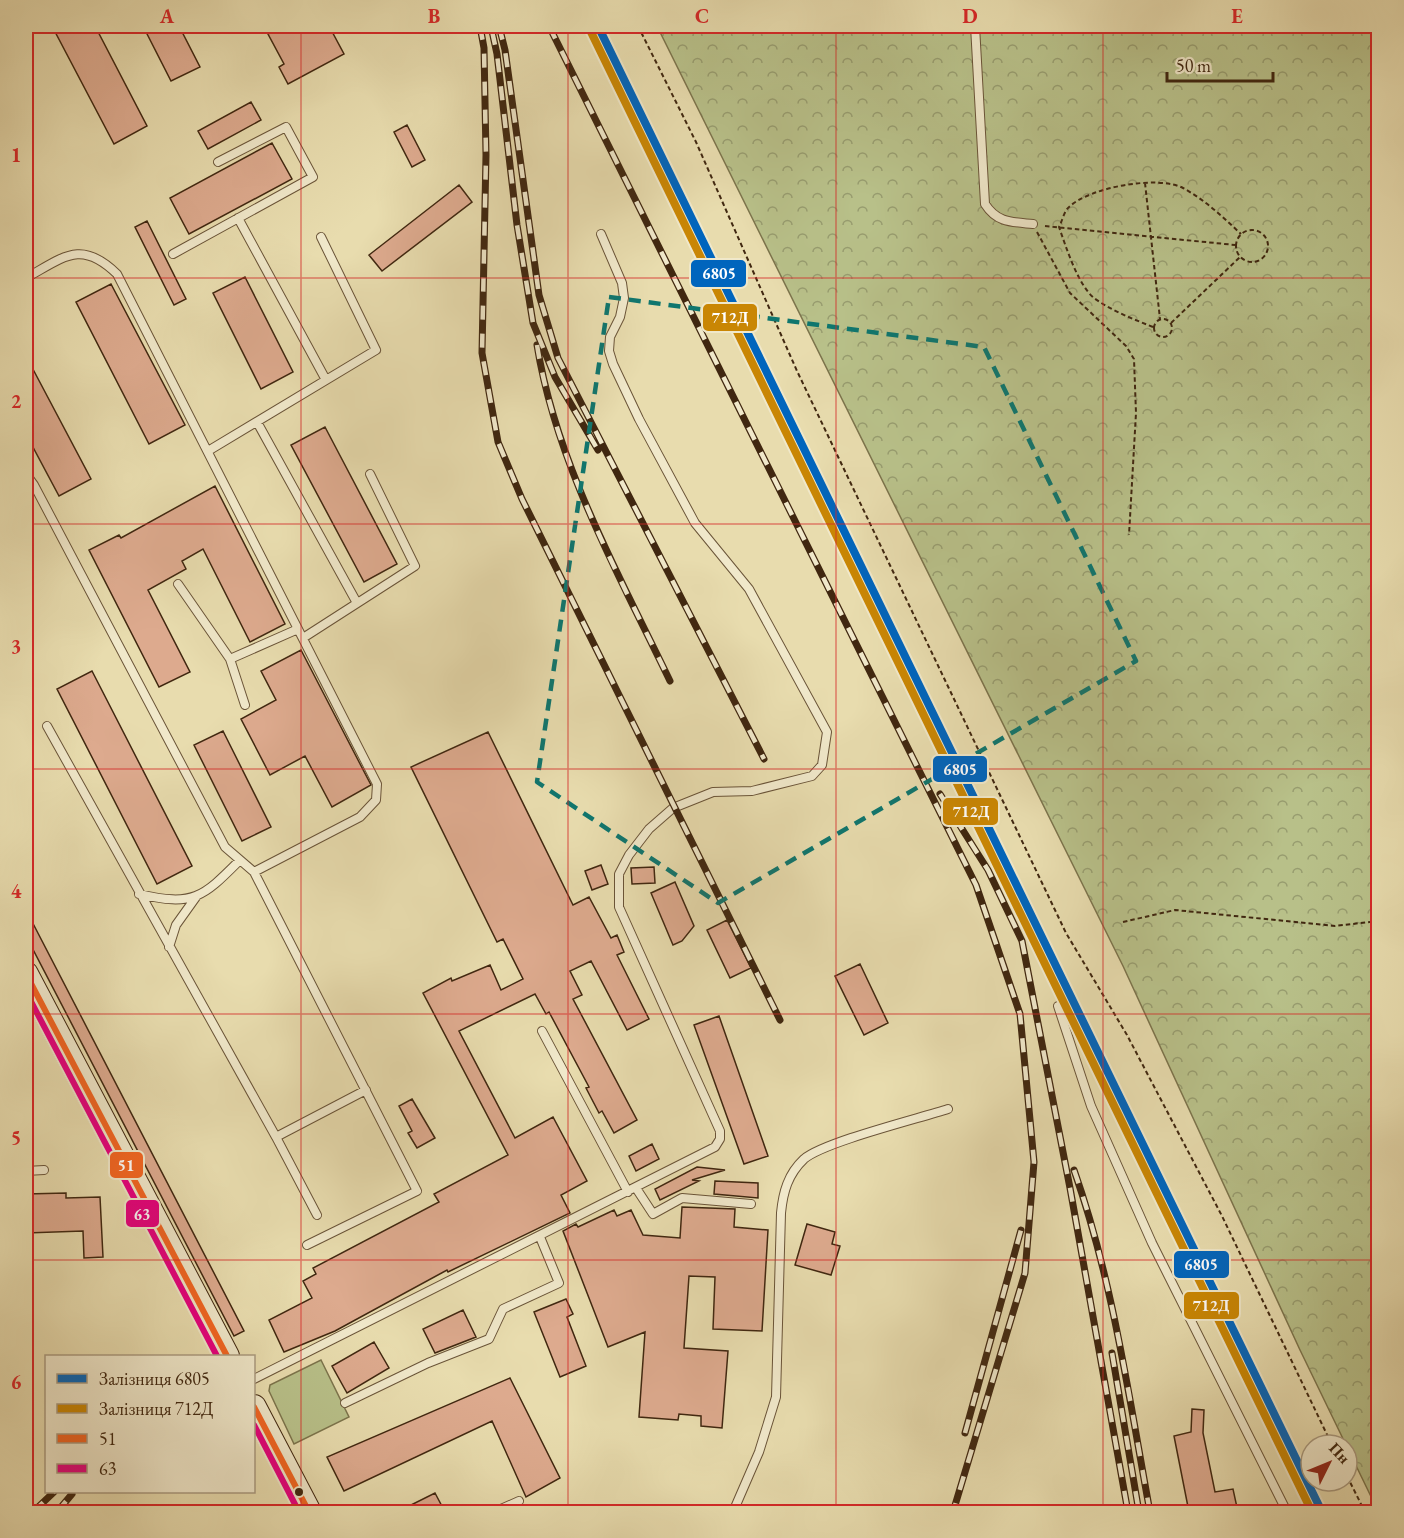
<svg xmlns="http://www.w3.org/2000/svg" width="1404" height="1538" viewBox="0 0 1404 1538" font-family="'EB Garamond',serif">
<style>
.forest{fill:url(#forest-crowns);stroke:#7c744c;stroke-width:1.5}
.pitch{fill:#b8c089;stroke:#7c744c;stroke-width:1.5}
.building{fill:#ddaa8e;stroke:#402710;stroke-width:1.5}
.lines{fill:none;stroke-linecap:round;stroke-linejoin:round}
.lane-casing{stroke:#6a5438;stroke-width:10}
.secondary-casing{stroke:#402710;stroke-width:26}
.path{stroke:#402710;stroke-width:2;stroke-dasharray:4.5 3;stroke-linecap:butt}
.lane{stroke:#f0e8ca;stroke-width:8}
.secondary{stroke:#f0e8ca;stroke-width:24}
.rail-casing{stroke:#402710;stroke-width:7}
.rail{stroke:#f0e8ca;stroke-width:4.5;stroke-dasharray:14;stroke-linecap:butt}
.bus-1-casing{stroke:#f0e8ca;stroke-width:10}
.bus-2-casing{stroke:#f0e8ca;stroke-width:10}
.bus-1{stroke:#f26522;stroke-width:6}
.bus-2{stroke:#e5007d;stroke-width:6}
.rail-1-casing{stroke:#f0e8ca;stroke-width:12}
.rail-2-casing{stroke:#f0e8ca;stroke-width:12}
.rail-1{stroke:#0065bd;stroke-width:8}
.rail-2{stroke:#c98604;stroke-width:8}
.marked{fill:none;stroke:#0f766e;stroke-width:4.5;stroke-dasharray:12 8;stroke-linejoin:round}
.grid{fill:none;stroke:#d62828;stroke-width:1.5;stroke-opacity:0.55}
.bus-dot{fill:#402710;stroke:#f0e8ca;stroke-width:2}
.line-badge{stroke:#f0e8ca;stroke-width:2}
.badge-label{font-size:16px;text-anchor:middle;font-weight:bold;fill:#fff}
.neatline{fill:none;stroke:#d62828;stroke-width:2}
.grid-label{font-size:20px;text-anchor:middle;font-weight:bold;fill:#d62828}
</style>
<defs>
<pattern id="forest-crowns" width="20" height="18" patternUnits="userSpaceOnUse" patternTransform="scale(1.5)"><rect width="20" height="18" fill="#b8c089"/><path d="M2 6a3 3 0 1 1 6 0M12 15a3 3 0 1 1 6 0" fill="none" stroke="#979c6f"/></pattern>
</defs>
<rect width="100%" height="100%" fill="#e8dcae"/>
<filter id="stains"><feTurbulence type="fractalNoise" baseFrequency=".00333" numOctaves="4"/><feColorMatrix values="0 0 0 0 .2 0 0 0 0 .09 0 0 0 0 .02 0 0 0 .5 -.17"/></filter>
<radialGradient id="worn" r=".72"><stop offset=".6" stop-color="#630" stop-opacity="0"/><stop offset="1" stop-color="#630" stop-opacity=".3"/></radialGradient>
<path class="forest" d="M657 26H1378V1511L1300 1350 1123 966Z"/>
<path class="pitch" d="M321 1360 349 1417 294 1444 269 1391 270 1385Z"/>
<path class="building" d="M52 26H95L147 126 114 144Z
M143 26H179L200 67 171 81Z
M284 26H329L344 54 288 84 279 67 284 64 268 34Z
M251 102 261 120 208 149 198 131Z
M407 125 425 160 412 167 394 132Z
M272 143 292 179 189 234 170 198Z
M459 185 472 202 382 271 369 255Z
M147 221 186 299 174 305 135 227Z
M245 277 293 372 261 389 213 293Z
M111 284 185 425 149 444 76 302Z
M26 356 91 479 59 496 26 434Z
M325 427 397 564 364 582 291 445Z
M215 486 285 624 250 642 203 549 182 561 186 569 148 590 190 672 159 687 89 550 119 535 121 538Z
M301 650 371 785 332 807 305 756 270 775 241 719 276 700 261 671Z
M92 671 192 866 157 884 57 689Z
M223 731 271 827 242 841 194 745Z
M488 732 573 905 589 897 611 938 617 935 624 952 617 955 649 1019 627 1030 591 961 570 971 582 995 573 999 637 1120 614 1133 602 1111 599 1113 586 1088 589 1087 549 1012 546 1014 535 994 459 1031 515 1138 553 1117 587 1181 561 1195 570 1213 448 1272 447 1270 335 1331 284 1352 269 1320 312 1298 303 1281 316 1274 313 1268 439 1202 434 1194 508 1155 423 993 451 978 452 981 490 965 501 990 523 979 503 939 497 942 411 767Z
M601 865 608 884 592 890 585 871Z
M654 867 655 883 632 884 631 868Z
M675 882 694 926 682 941 673 945 651 893Z
M26 910 244 1331 234 1336 26 936Z
M727 920 751 968 730 978 707 930Z
M860 964 888 1023 864 1035 835 976Z
M719 1016 768 1156 744 1164 694 1025Z
M412 1099 435 1138 417 1148 408 1133 412 1131 399 1106Z
M652 1144 659 1159 636 1171 629 1156Z
M697 1167 725 1170 692 1180 699 1181 660 1200 655 1189Z
M715 1181 758 1183V1198L714 1194Z
M66 1193V1198L100 1197 103 1257 84 1258 83 1231 26 1233V1194Z
M682 1207 735 1209 734 1227 768 1230 762 1331 713 1329 715 1277 689 1276 684 1348 728 1351 722 1428 701 1426V1416L679 1414 678 1420 639 1417 645 1332 608 1347 563 1231 576 1224 578 1227 614 1210 617 1216 631 1210 643 1235 680 1238Z
M807 1224 835 1232 832 1244 840 1246 831 1275 795 1265Z
M566 1299 573 1314 567 1317 586 1366 560 1377 534 1312Z
M463 1310 476 1337 435 1353 423 1329Z
M374 1342 389 1368 347 1393 332 1366Z
M510 1378 560 1478 526 1497 492 1421 344 1491 327 1457Z
M1192 1409 1204 1410 1203 1433 1215 1492 1233 1489 1238 1512H1189L1174 1436 1191 1432Z
M435 1493 445 1512H397Z"/>
<g class="lines">
<defs>
<path id="lane" d="M975 26 985 204C997 223 1012 222 1033 224
M238 218 326 380
M173 254 313 177 286 127 218 162
M26 278C64 257 81 239 117 274L377 784 376 800 360 817 254 872
M257 422 357 603
M208 451 376 350 321 237
M26 474 34 485 225 847 254 872 417 1191 307 1245
M178 584 230 659 245 705
M303 638 415 566 370 474
M230 659 298 629
M47 726 276 1137 317 1215
M139 894C194 907 203 897 240 860
M169 947 176 925 196 897
M1058 1006 1091 1106 1152 1243 1287 1512
M542 1031 628 1192
M276 1137 366 1090
M26 1171 44 1170
M636 1188 653 1214 682 1198 751 1204
M254 1379 715 1147 720 1139V1131L619 907V874L629 855 649 829 673 808 713 792 752 791 812 776 822 765 827 732 749 589 695 523 639 419 613 364 609 351 610 337 620 317 624 298 622 283 601 234
M345 1403 428 1363 489 1339 503 1309 559 1283 540 1237
M494 1512 519 1501
M733 1512 759 1452 776 1397 781 1213C783 1192 788 1174 804 1159 824 1142 917 1119 948 1109"/>
<path id="secondary" d="M26 974 227 1356
M254 1407 309 1512"/>
</defs>
<use href="#lane" class="lane-casing"/>
<use href="#secondary" class="secondary-casing"/>
<path class="path" d="M638 26 696 142 797 371 1066 933 1127 1035 1222 1216 1332 1445
M1145 183 1160 319
M1045 226 1235 245
M1236 246a16 16 0 1 1 32 0a16 16 0 1 1-32 0Z
M1037 232 1070 293 1126 346 1134 359 1136 413 1129 535
M1154 328a9 9 0 1 1 18 0a9 9 0 1 1-18 0Z
M1171 323 1240 257
M1153 327C1133 319 1112 311 1094 298 1078 285 1066 247 1059 227 1062 222 1064 211 1069 207 1090 187 1158 175 1183 188 1205 200 1223 217 1241 234
M1123 922 1175 910 1335 926 1378 921
M1347 1476 1365 1512"/>
<use href="#lane" class="lane"/>
<use href="#secondary" class="secondary"/>
<defs>
<path id="rail" d="M480 26 484 48 486 155 482 353 498 442 522 499 780 1020
M499 26 505 50 539 295 558 358 764 759
M549 26 976 885 1020 1014 1034 1162 1025 1273 953 1512
M492 31 497 54 517 225 533 323 555 377 598 450
M537 345C556 463 619 575 670 681
M940 794 988 870 1022 941 1070 1188 1128 1512
M1074 1170C1113 1281 1129 1398 1150 1512
M1112 1353 1139 1512
M965 1433 1021 1230
M33 1512 54 1492
M57 1512 72 1494"/>
</defs>
<use href="#rail" class="rail-casing"/>
<use href="#rail" class="rail"/>
<defs>
<path id="bus-1" d="M26 974 227 1356
M254 1407 309 1512"/>
<path id="bus-2" d="M26 992 217 1356
M254 1425 299 1512"/>
</defs>
<use href="#bus-1" class="bus-1-casing"/>
<use href="#bus-2" class="bus-2-casing"/>
<use href="#bus-1" class="bus-1"/>
<use href="#bus-2" class="bus-2"/>
<defs>
<path id="rail-1" d="M598 26 1322 1512"/>
<path id="rail-2" d="M590 30 1312 1512"/>
</defs>
<use href="#rail-1" class="rail-1-casing"/>
<use href="#rail-2" class="rail-2-casing"/>
<use href="#rail-1" class="rail-1"/>
<use href="#rail-2" class="rail-2"/>
</g>
<path class="marked" d="M609 297 984 347 1136 661 718 903 537 782Z"/>
<path class="grid" d="M301 26V1512M568 26V1512M836 26V1512M1103 26V1512M26 278H1378M26 524H1378M26 769H1378M26 1014H1378M26 1260H1378"/>
<circle class="bus-dot" cx="299" cy="1492" r="5"/>
<g class="line-badge">
<rect x="690" y="259" width="57" height="29" rx="6" fill="#0065bd"/>
<rect x="702" y="303" width="56" height="29" rx="6" fill="#c98604"/>
<rect x="932" y="755" width="56" height="28" rx="6" fill="#0065bd"/>
<rect x="942" y="797" width="57" height="29" rx="6" fill="#c98604"/>
<rect x="109" y="1151" width="35" height="28" rx="6" fill="#f26522"/>
<rect x="125" y="1199" width="35" height="29" rx="6" fill="#e5007d"/>
<rect x="1173" y="1250" width="57" height="29" rx="6" fill="#0065bd"/>
<rect x="1183" y="1291" width="57" height="29" rx="6" fill="#c98604"/>
</g>
<g class="badge-label">
<text x="719" y="279">6805</text>
<text x="730" y="323">712Д</text>
<text x="960" y="775">6805</text>
<text x="971" y="817">712Д</text>
<text x="126" y="1171">51</text>
<text x="142" y="1220">63</text>
<text x="1201" y="1270">6805</text>
<text x="1211" y="1311">712Д</text>
</g>
<rect width="1404" height="1538" fill="none" stroke="#e8dcae" stroke-width="66"/>
<rect x="45" y="1355" width="210" height="138" fill="#f0e8ca" stroke="#aa9b80" stroke-width="1.5"/>
<rect x="57" y="1374" width="30" height="9" fill="#0065bd" stroke="#aa9b80" stroke-width="1.5"/>
<text x="99" y="1385" font-size="18" fill="#402710">Залізниця 6805</text>
<rect x="57" y="1404" width="30" height="9" fill="#c98604" stroke="#aa9b80" stroke-width="1.5"/>
<text x="99" y="1415" font-size="18" fill="#402710">Залізниця 712Д</text>
<rect x="57" y="1434" width="30" height="9" fill="#f26522" stroke="#aa9b80" stroke-width="1.5"/>
<text x="99" y="1445" font-size="18" fill="#402710">51</text>
<rect x="57" y="1464" width="30" height="9" fill="#e5007d" stroke="#aa9b80" stroke-width="1.5"/>
<text x="99" y="1475" font-size="18" fill="#402710">63</text>
<g transform="translate(1329 1463) rotate(47)"><circle r="28" fill="#f0e8ca" stroke="#aa9b80" stroke-width="1.5"/>
<path d="M0-4.5L10 22L0 15L-10 22Z" fill="#8f2418"/>
<text y="-9" font-size="16" font-weight="bold" text-anchor="middle" fill="#402710">Пн</text>
</g>
<path d="M1167 72v9h106v-9" fill="none" stroke="#402710" stroke-width="3"/>
<text x="1176" y="72" font-size="18" fill="#402710" stroke="#f0e8ca" stroke-width="4.5" paint-order="stroke">50 m</text>
<rect x="33" y="33" width="1338" height="1472" class="neatline"/>
<g class="grid-label">
<text x="167" y="23">A</text>
<text x="434" y="23">B</text>
<text x="702" y="23">C</text>
<text x="970" y="23">D</text>
<text x="1237" y="23">E</text>
<text x="16" y="162">1</text>
<text x="16" y="408">2</text>
<text x="16" y="653">3</text>
<text x="16" y="898">4</text>
<text x="16" y="1144">5</text>
<text x="16" y="1389">6</text>
</g>
<rect width="100%" height="100%" filter="url(#stains)"/>
<rect width="100%" height="100%" fill="url(#worn)"/>
</svg>
